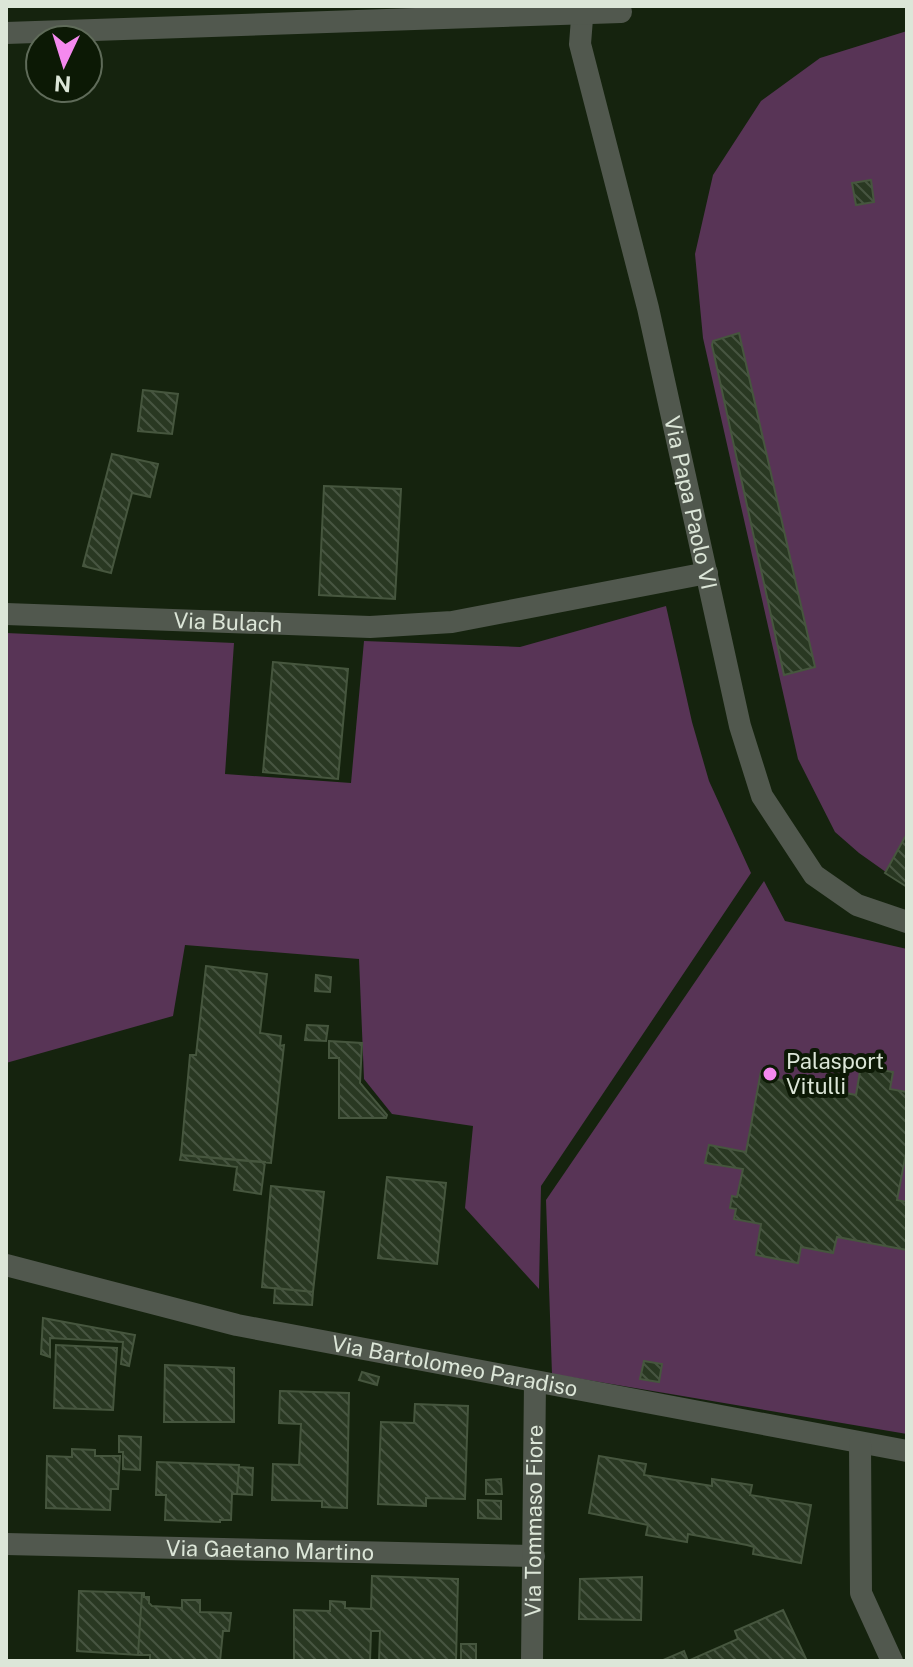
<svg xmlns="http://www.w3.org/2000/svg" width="913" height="1667" viewBox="0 0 913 1667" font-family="'Public Sans',sans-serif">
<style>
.grass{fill:#583456}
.building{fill:url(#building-back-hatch);stroke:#46563e;stroke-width:2}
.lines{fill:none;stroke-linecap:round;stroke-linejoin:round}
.minor{stroke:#51584e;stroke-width:22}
.poi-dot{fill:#f589ef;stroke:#0c1905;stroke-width:3}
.labels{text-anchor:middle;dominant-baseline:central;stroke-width:8;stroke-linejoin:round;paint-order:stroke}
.street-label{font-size:22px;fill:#dce6d8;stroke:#0c1905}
.poi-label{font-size:22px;fill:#dce6d8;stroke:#0c1905;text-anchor:start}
</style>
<defs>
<pattern id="building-back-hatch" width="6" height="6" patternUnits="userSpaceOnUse" patternTransform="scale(2)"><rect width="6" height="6" fill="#293822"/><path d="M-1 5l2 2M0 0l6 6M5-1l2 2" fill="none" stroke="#475541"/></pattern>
</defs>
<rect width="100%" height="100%" fill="#15230e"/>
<path class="grass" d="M907 31V887L859 853 835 832 798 759 703 338 695 254 713 175 761 101 820 58Z
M666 606 692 722 709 781 751 873 541 1186 539 1289 465 1208 473 1126 392 1114 364 1079 359 959 185 945 173 1016 6 1063V633L234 643 225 774 351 783 364 641 520 647Z
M764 881 785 921 907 949V1434L552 1374 546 1200Z"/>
<path class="building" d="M871 180 874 202 856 205 852 183Z
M739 333 815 667 784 675 712 345 713 341Z
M143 390 178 394 172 434 138 431Z
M112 454 158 464 150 497 132 493 111 573 83 566Z
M324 486 401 489 395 599 319 595Z
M273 662 348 669 338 779 263 772Z
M905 837 907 838V887L885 873Z
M206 966 267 974 260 1033 281 1036 280 1046 284 1045 271 1163 181 1155 190 1055H196Z
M316 975 331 977 330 992 315 991Z
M307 1025 328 1026 326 1041 305 1040Z
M329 1041 362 1043 360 1083 387 1115 386 1118H339V1058H329Z
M861 1066 893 1072 890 1089 907 1092V1148L897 1200 907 1202V1250L837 1237 833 1253 801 1247 798 1263 756 1255 761 1224 734 1219 736 1209 730 1208 732 1196 737 1197 743 1169 705 1163 709 1145 746 1152 761 1071 776 1073 775 1079 856 1095Z
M181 1155 265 1162 261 1194 234 1190 237 1167 180 1160Z
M387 1177 446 1183 437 1264 378 1258Z
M271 1186 324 1192 313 1292 262 1287Z
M275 1288 313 1292 312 1305 274 1303Z
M43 1318 135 1335 129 1366 121 1364 123 1342 50 1338V1357L41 1354Z
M56 1345 117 1348 113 1410 54 1408Z
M644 1361 662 1364 659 1382 640 1379Z
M165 1365 234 1368V1422H164Z
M362 1372 379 1377 377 1385 359 1380Z
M280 1391 349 1393 347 1508 322 1507V1501L272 1500 273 1464 299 1465 301 1424 279 1423Z
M415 1404 468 1406 465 1499 426 1498V1506L378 1504 381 1422 414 1423Z
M119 1436 141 1437 140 1470 123 1469V1452H119Z
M72 1449 95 1450V1456H120L118 1489H111L110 1510 46 1508 47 1456 72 1457Z
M599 1456 646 1464 644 1475 712 1486V1479L745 1484 752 1485 750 1495 811 1505 801 1563 753 1554 754 1547 747 1545 688 1534 687 1542 646 1535 648 1525 589 1513Z
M157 1462 239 1465 237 1494H232L231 1520H220V1522L165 1520 166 1495H156Z
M239 1467 253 1468 252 1495 237 1494Z
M501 1479 502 1494H486V1480Z
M478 1500 501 1501V1519L478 1518Z
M372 1576 458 1579 456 1661H379L380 1631H371L370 1661H294V1610L330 1611V1601L345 1602V1608L371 1609Z
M642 1577 641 1620 579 1619 580 1579Z
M79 1591 142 1593 138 1655 77 1651Z
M142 1593H144V1597H149V1603L152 1606 182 1608V1600H200V1612L231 1613 229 1631H223L220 1661H150V1655H138Z
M783 1610 807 1661H661L684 1651 688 1661 738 1639 735 1631Z
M461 1644H476V1661H461Z"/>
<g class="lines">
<g class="minor">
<path id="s1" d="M583 6 580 44 648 308 740 726 762 796 814 875 857 905 907 922"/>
<path d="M6 33 621 12"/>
<path id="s2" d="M6 614 370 627 452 622 707 573"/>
<path id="s3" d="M6 1265 237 1325 907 1451"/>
<path d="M860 1443 861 1593 892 1661"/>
<path id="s4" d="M6 1544 534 1556"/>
<path id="s5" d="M532 1661 535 1382"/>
</g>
</g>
<circle class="poi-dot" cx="770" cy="1074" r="8"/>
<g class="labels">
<g class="street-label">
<text stroke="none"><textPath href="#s1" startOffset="510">Via Papa Paolo VI</textPath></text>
<text stroke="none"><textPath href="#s2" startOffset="222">Via Bulach</textPath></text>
<text stroke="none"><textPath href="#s3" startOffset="460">Via Bartolomeo Paradiso</textPath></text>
<text stroke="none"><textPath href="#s5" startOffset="140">Via Tommaso Fiore</textPath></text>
<text stroke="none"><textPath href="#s4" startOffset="264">Via Gaetano Martino</textPath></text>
</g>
<g class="poi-label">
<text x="786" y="1061">Palasport<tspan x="786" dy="25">Vitulli</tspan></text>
</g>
</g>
<rect width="913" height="1667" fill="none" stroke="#dce6d8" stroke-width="16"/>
<g transform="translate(64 64) rotate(184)"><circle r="38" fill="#0c1905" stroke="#5f6b59" stroke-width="2"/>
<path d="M0-6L14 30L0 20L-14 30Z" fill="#f589ef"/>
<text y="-12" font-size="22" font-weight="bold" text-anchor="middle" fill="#dce6d8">N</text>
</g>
</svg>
